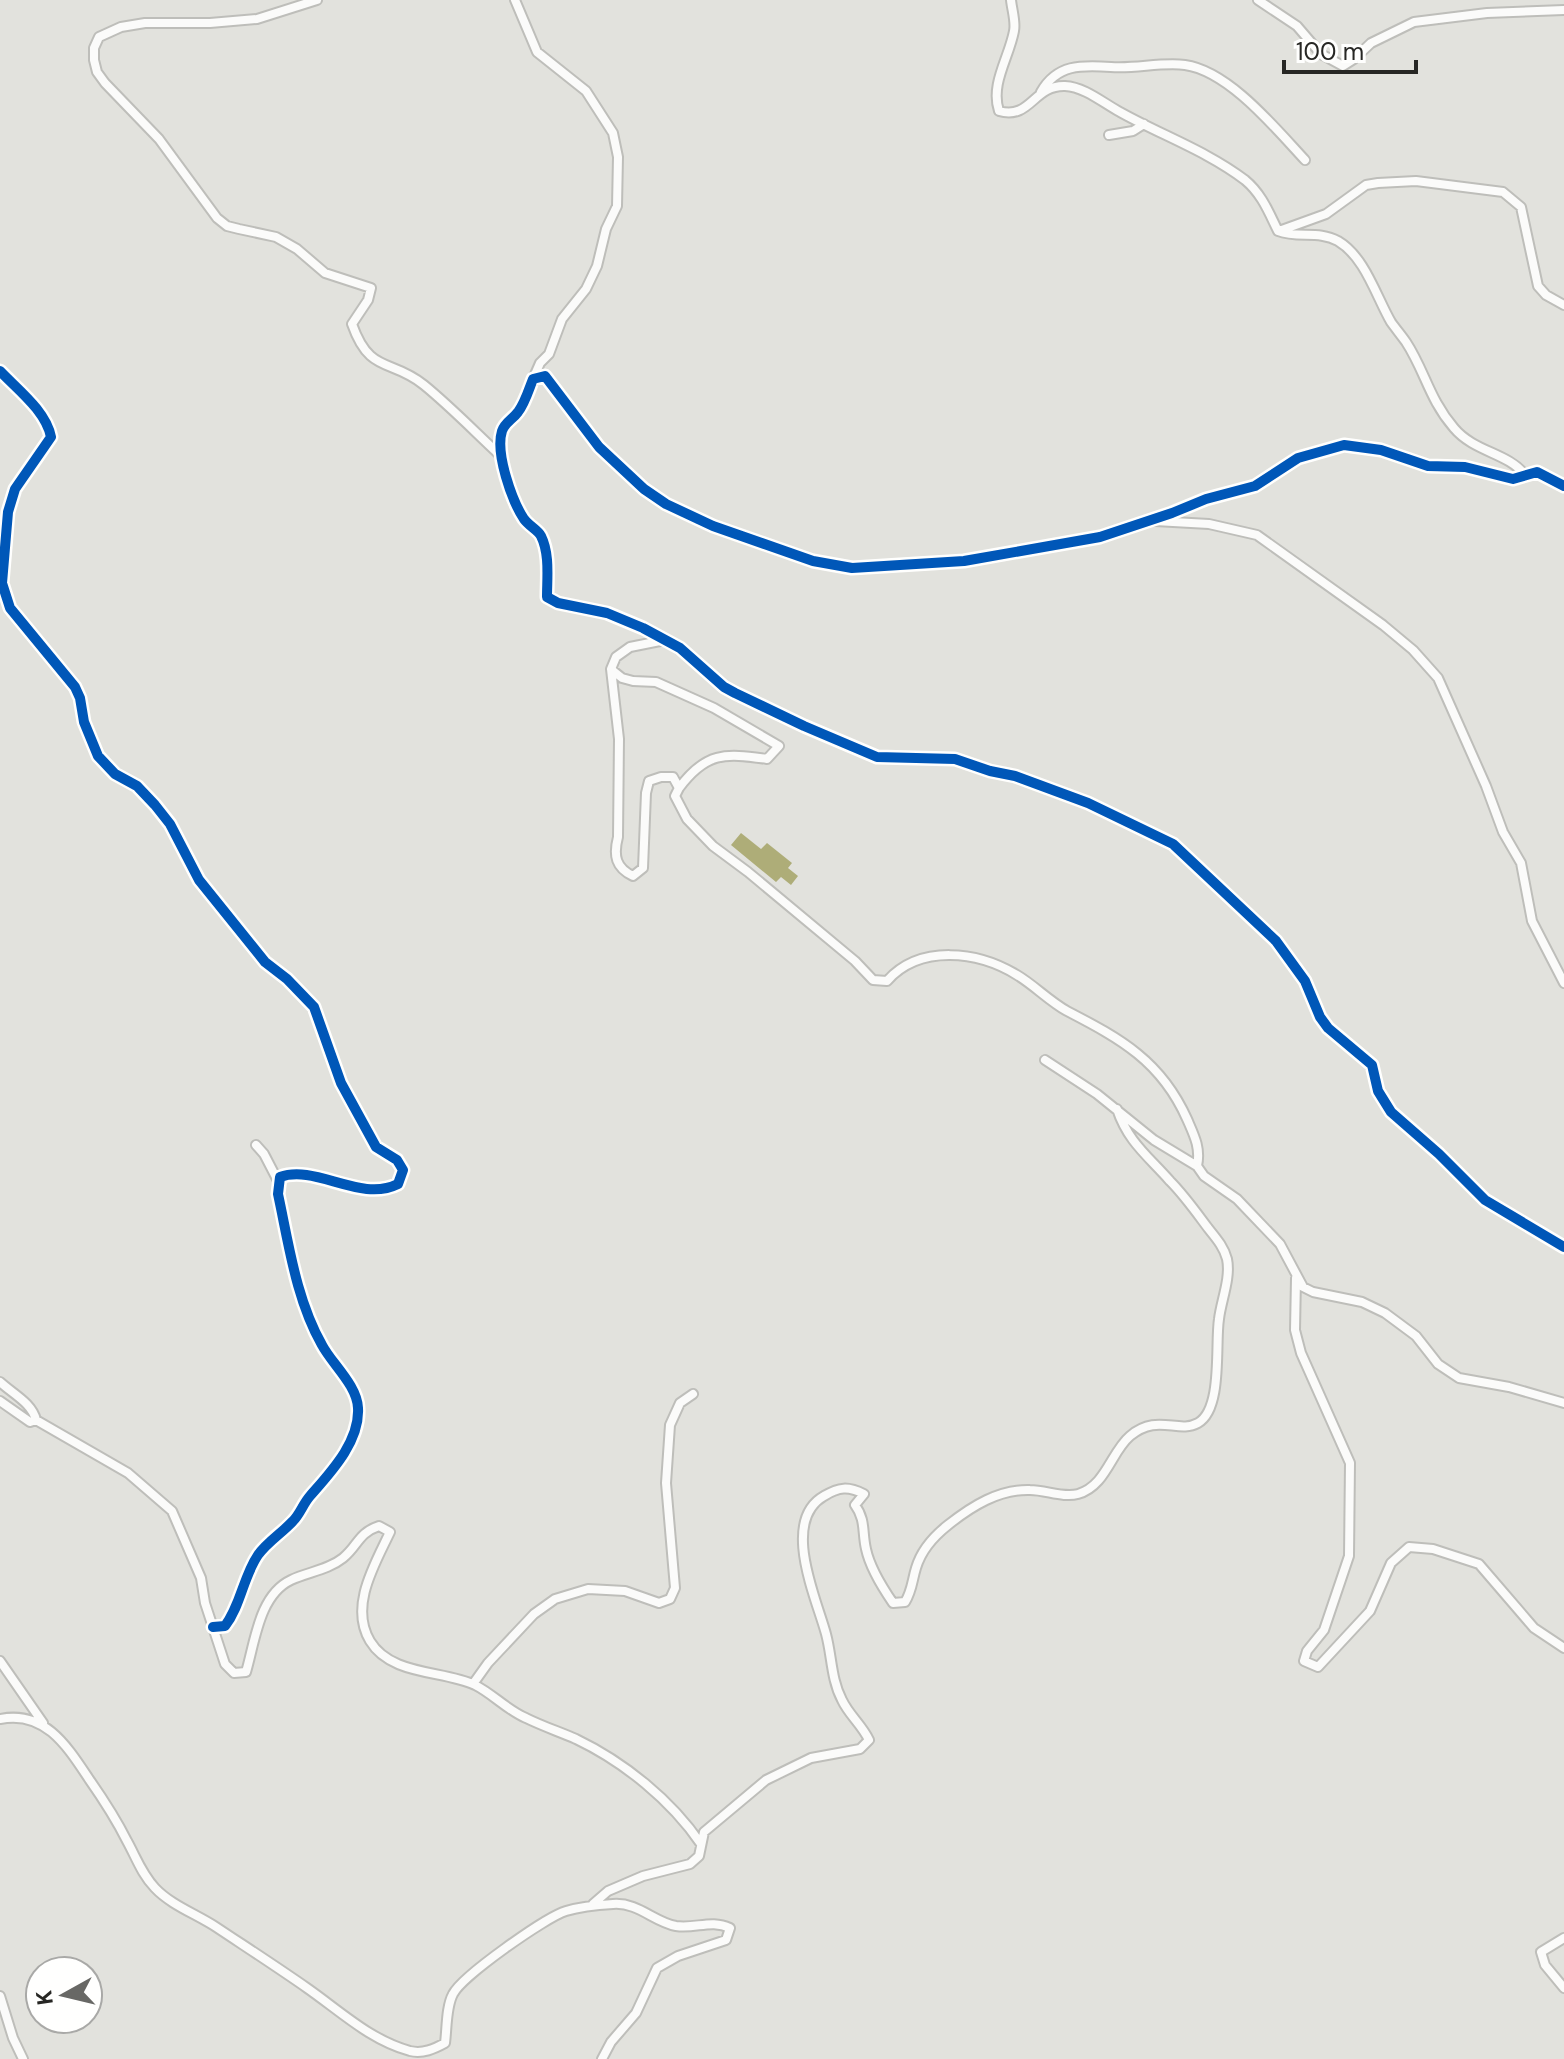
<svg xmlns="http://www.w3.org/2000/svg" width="1564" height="2059" viewBox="0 0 1564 2059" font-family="'DM Sans',sans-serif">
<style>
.water{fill:#aead78}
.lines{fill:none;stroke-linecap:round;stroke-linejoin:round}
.minor-casing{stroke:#bebeba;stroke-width:12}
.minor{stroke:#fbfbfa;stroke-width:8}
.cycleway-casing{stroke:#fffffe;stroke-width:15}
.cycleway{stroke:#0057b8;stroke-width:10}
</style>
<rect width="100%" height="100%" fill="#e2e2dd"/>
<path class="water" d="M741 833 761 849 767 843 792 863 788 868 798 876 791 885 781 877 776 882 731 845Z"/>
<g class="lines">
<defs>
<path id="minor" d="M317 0 257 19 210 23H145L121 27 99 37 94 48V60L97 72 105 83 159 139 217 218 227 226 239 229 276 237 297 249 325 273 371 288 368 300 352 324C370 375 391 358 424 385 451 407 476 433 502 457
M515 0 537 52 586 91 613 133 618 157 617 206 606 229 597 266 586 289 562 319 549 354 540 363 533 379
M1011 0C1012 10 1016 22 1014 31 1009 58 990 84 999 111 1031 120 1033 85 1065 86 1085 87 1103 103 1120 112 1161 135 1207 151 1245 180 1262 194 1269 213 1278 231 1298 239 1318 230 1338 241 1365 257 1376 296 1391 322 1396 329 1401 335 1406 342 1425 371 1429 399 1454 428 1474 452 1508 453 1524 474
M1258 0 1297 26 1321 54 1343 66 1354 59 1371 43 1414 22 1487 13 1564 10
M1041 92C1057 64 1081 65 1111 67 1135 69 1161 62 1185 65 1229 71 1276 129 1305 160
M1109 135 1133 131 1144 124
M1279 231 1326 214 1366 185 1378 183 1416 181 1503 192 1521 207 1538 286 1546 295 1564 305
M0 371C18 390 46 411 51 437L15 489 8 512 2 583 10 608 75 687 80 698 84 722 98 756 115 774 137 786 155 805 170 824 199 880 265 962 287 979 314 1007 341 1083 376 1147 397 1160 403 1170 398 1184C360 1203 316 1164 280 1177L278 1194C289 1245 296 1299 322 1345 332 1364 357 1385 358 1408 360 1442 330 1473 310 1496 303 1504 300 1514 293 1521 282 1533 267 1542 258 1555 243 1577 241 1605 225 1626L213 1627
M1564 486 1537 472 1513 479 1465 467 1428 466 1381 450 1344 445 1298 458 1255 486 1206 499 1172 513 1100 537 964 561 852 568 813 561 713 526 666 504 644 489 599 447 545 376 533 379C529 389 525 403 518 412 513 419 505 422 502 431 495 453 512 501 524 519 529 526 538 530 541 536 550 554 547 578 547 597L558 603 607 613 643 628 680 648 724 687 735 693 804 726 877 757 955 759 990 771 1015 776 1088 803 1173 844 1276 941 1305 981 1320 1017 1328 1028 1372 1065 1378 1091 1391 1112 1439 1154 1485 1200 1564 1247
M1155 521 1209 524 1257 535 1383 625 1413 650 1438 678 1486 786 1503 832 1521 863 1532 921 1564 983
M665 640 630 647 616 657 611 669 619 739 618 837C613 856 616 868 633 876L643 868 646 793 649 781 661 777H673L679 788 675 796 687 819 713 846 748 872 855 961 873 980 887 981C920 944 978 951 1017 975 1034 985 1049 1001 1067 1011 1121 1039 1161 1061 1187 1119 1194 1135 1201 1148 1197 1166L1204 1176 1237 1199 1280 1244 1303 1287 1313 1292 1362 1302 1385 1313 1416 1336 1438 1364 1459 1378 1509 1387 1564 1403
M612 670 622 678 633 681 656 682 714 708 779 746 767 759C724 753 706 752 679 788
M1045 1060 1097 1094 1154 1140 1197 1166
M256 1145 264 1154 278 1181
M1296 1278 1295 1330 1301 1353 1350 1463 1349 1556 1324 1630 1307 1651 1304 1661 1318 1667 1370 1611 1391 1563 1409 1547 1433 1549 1479 1564 1534 1628 1564 1648
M0 1382C13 1394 32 1403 36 1420L30 1422 0 1401
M36 1420 128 1473 172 1511 201 1578 205 1603 225 1664 234 1673 246 1672C255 1642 259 1595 291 1580 308 1572 328 1570 343 1558 358 1546 358 1533 379 1526L390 1532C375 1564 349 1606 370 1641 391 1676 443 1670 475 1685 493 1694 507 1710 526 1718 542 1726 560 1732 576 1739 624 1762 671 1800 701 1844
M0 1661 43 1723
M473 1684 488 1663 534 1614 555 1599 588 1589 625 1591 659 1603 670 1599 675 1588 666 1483 670 1425 680 1403 693 1394
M0 1719C45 1710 67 1746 89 1779 103 1799 116 1819 127 1841 136 1857 141 1873 155 1888 171 1905 196 1914 216 1927 246 1947 277 1967 307 1988 340 2011 370 2040 410 2051 423 2054 434 2049 445 2043 447 2028 446 2007 453 1994 462 1976 546 1917 566 1911 583 1906 597 1905 613 1904 638 1902 654 1922 676 1926 696 1929 711 1919 730 1928L726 1940 678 1956 657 1968 636 2013 611 2042 602 2059
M593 1904 608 1891 643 1876 690 1864 699 1856 704 1832 766 1780 811 1758 860 1749 869 1740C862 1725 849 1715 842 1700 831 1679 832 1656 826 1634 817 1600 780 1521 824 1496 839 1487 848 1486 864 1494L855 1505C866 1520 862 1532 866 1549 870 1568 882 1587 893 1603L905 1602C912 1591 912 1581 916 1568 921 1551 934 1536 948 1525 972 1506 999 1489 1030 1490 1046 1490 1063 1498 1078 1494 1106 1486 1111 1452 1130 1436 1157 1413 1178 1434 1198 1423 1223 1409 1215 1344 1219 1319 1221 1301 1231 1278 1227 1259 1224 1247 1216 1238 1208 1228 1196 1212 1184 1195 1170 1181 1148 1156 1128 1142 1117 1109
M1564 1938 1541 1952 1545 1965 1564 1988
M0 1996 13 2038 23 2059"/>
</defs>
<use href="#minor" class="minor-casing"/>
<use href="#minor" class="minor"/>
<defs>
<path id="cycleway" d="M0 371C18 390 46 411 51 437L15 489 8 512 2 583 10 608 75 687 80 698 84 722 98 756 115 774 137 786 155 805 170 824 199 880 265 962 287 979 314 1007 341 1083 376 1147 397 1160 403 1170 398 1184C360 1203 316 1164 280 1177L278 1194C289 1245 296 1299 322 1345 332 1364 357 1385 358 1408 360 1442 330 1473 310 1496 303 1504 300 1514 293 1521 282 1533 267 1542 258 1555 243 1577 241 1605 225 1626L213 1627
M1564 486 1537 472 1513 479 1465 467 1428 466 1381 450 1344 445 1298 458 1255 486 1206 499 1172 513 1100 537 964 561 852 568 813 561 713 526 666 504 644 489 599 447 545 376 533 379C529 389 525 403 518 412 513 419 505 422 502 431 495 453 512 501 524 519 529 526 538 530 541 536 550 554 547 578 547 597L558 603 607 613 643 628 680 648 724 687 735 693 804 726 877 757 955 759 990 771 1015 776 1088 803 1173 844 1276 941 1305 981 1320 1017 1328 1028 1372 1065 1378 1091 1391 1112 1439 1154 1485 1200 1564 1247"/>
</defs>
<use href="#cycleway" class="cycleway-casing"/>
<use href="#cycleway" class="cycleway"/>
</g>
<g transform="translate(64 1995) rotate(262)"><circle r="38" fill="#fffffe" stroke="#a9a9a7" stroke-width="2"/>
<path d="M0-6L14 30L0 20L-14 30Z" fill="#686865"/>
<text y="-12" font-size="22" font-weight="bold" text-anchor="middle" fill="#272724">K</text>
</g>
<path d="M1284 60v12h132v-12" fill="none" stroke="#272724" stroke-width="4"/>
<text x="1296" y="60" font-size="24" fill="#272724" stroke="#fffffe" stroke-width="6" paint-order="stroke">100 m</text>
</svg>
